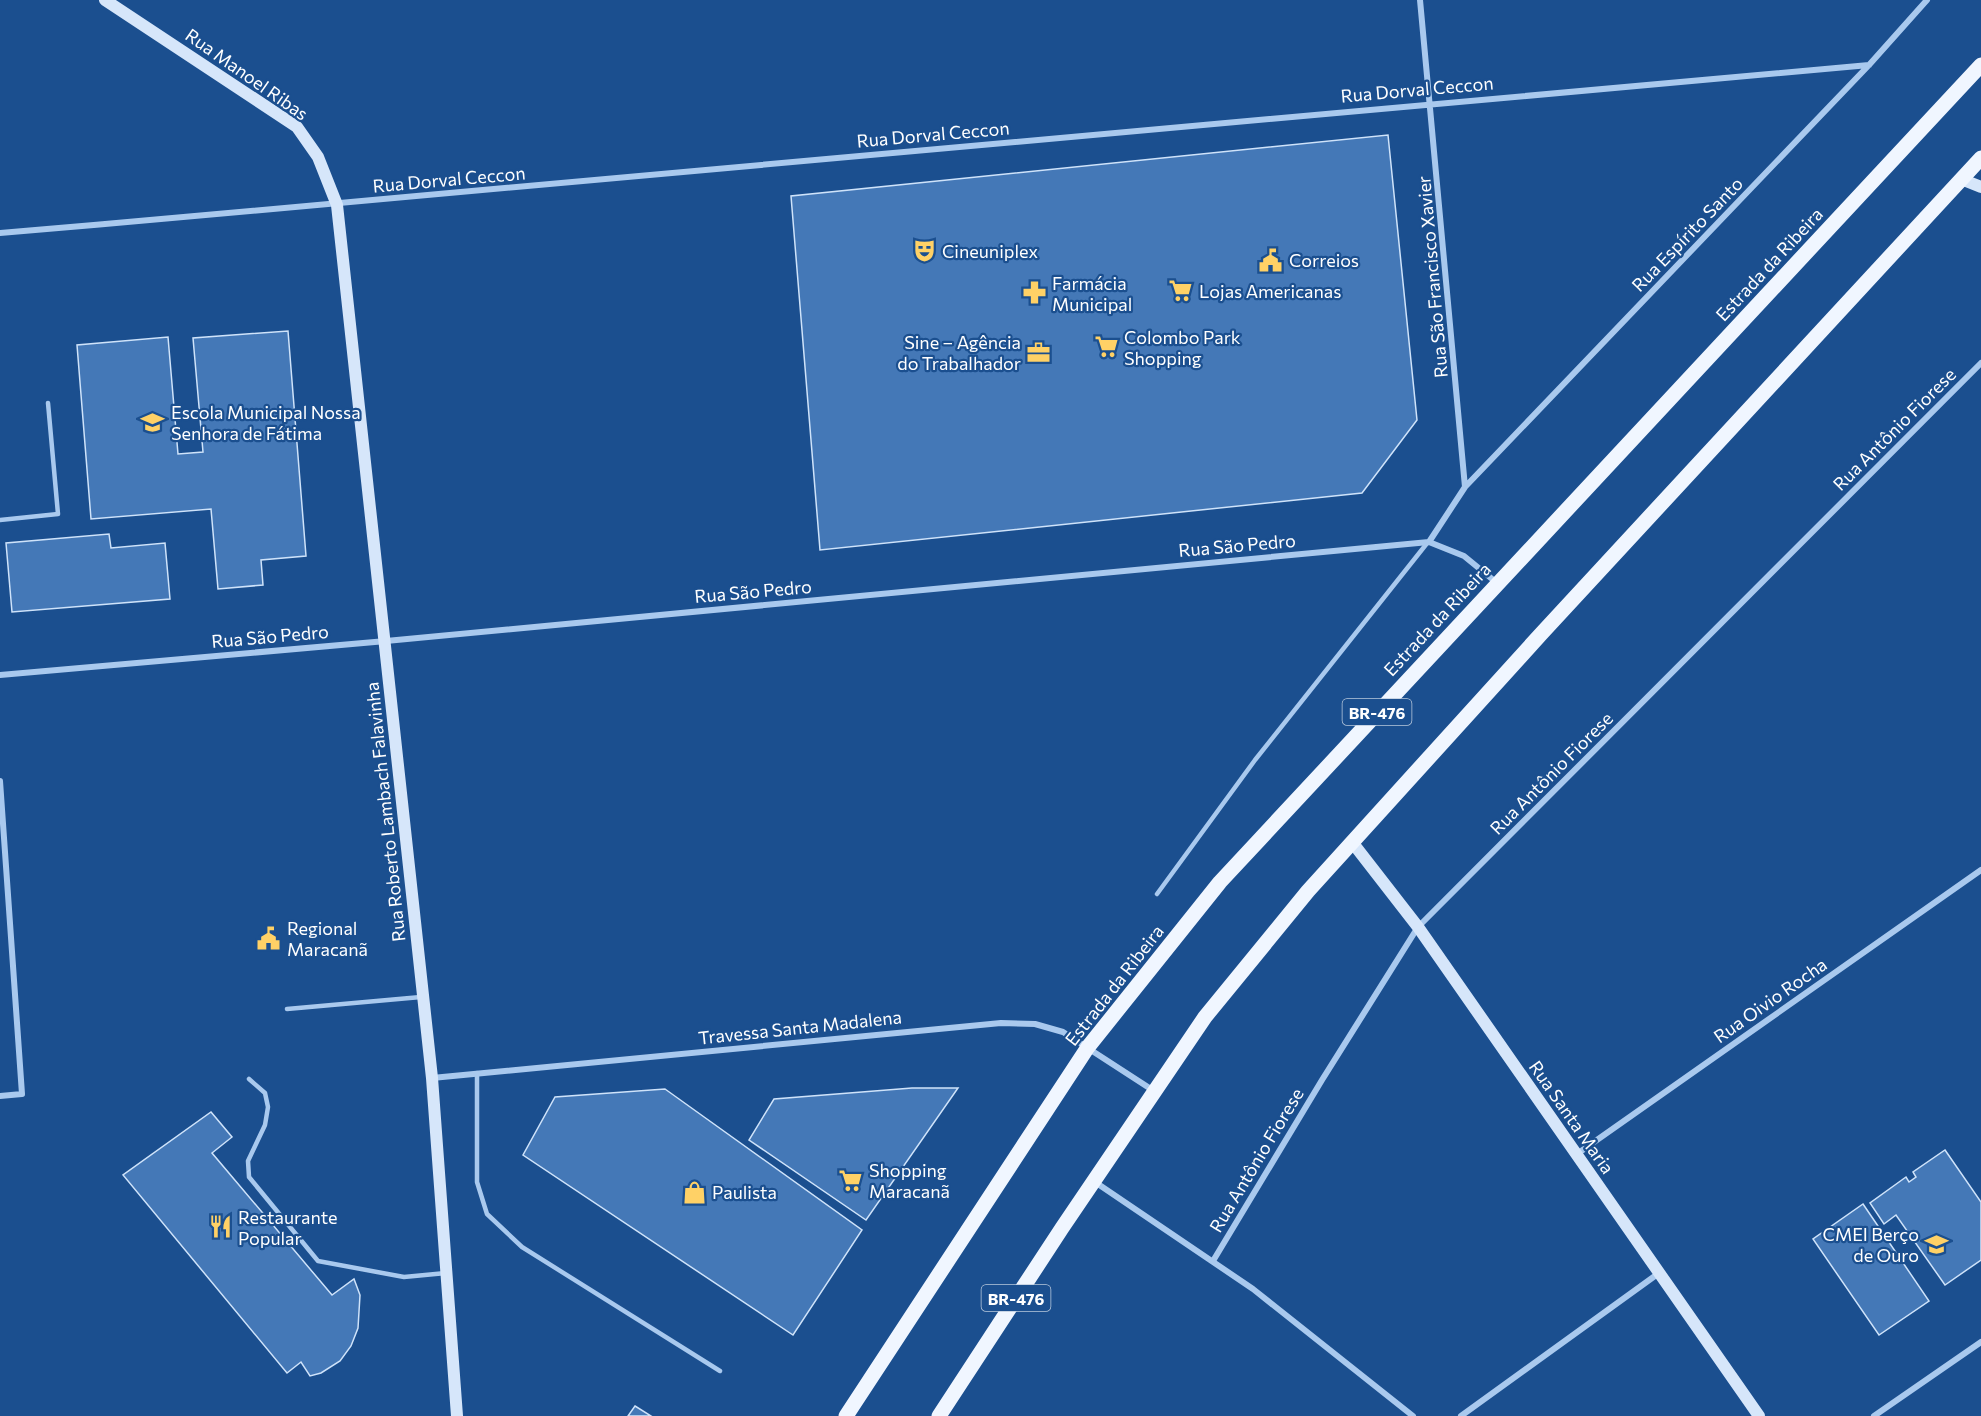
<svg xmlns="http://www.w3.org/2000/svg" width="1981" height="1416" viewBox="0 0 1981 1416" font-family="Commissioner,sans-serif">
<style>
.building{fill:#4478b7;stroke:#cfe3fa;stroke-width:1.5}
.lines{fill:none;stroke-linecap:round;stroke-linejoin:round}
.lane{stroke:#a9c9ee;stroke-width:4.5}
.street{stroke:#a9c9ee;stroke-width:6}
.secondary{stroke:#d6e6fa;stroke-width:12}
.primary{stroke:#f0f6ff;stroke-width:15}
.labels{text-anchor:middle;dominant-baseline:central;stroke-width:4.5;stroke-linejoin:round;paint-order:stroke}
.shield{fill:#1b4f8f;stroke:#bbcadd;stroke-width:1.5}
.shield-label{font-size:16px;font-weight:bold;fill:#fff}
.street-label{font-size:18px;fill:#fff;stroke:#1b4f8f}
.poi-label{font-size:18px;fill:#fff;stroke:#1b4f8f;text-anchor:start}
</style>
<rect width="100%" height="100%" fill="#1b4f8f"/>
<path class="building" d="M1388 135 1417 420 1362 493 820 550 791 196Z
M288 331 306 556 261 560 263 585 218 589 211 509 91 519 77 345 168 337 178 454 203 452 193 338Z
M109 534 111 548 165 543 170 599 12 612 6 543Z
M912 1088H958L866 1220 749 1140 774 1099Z
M665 1089 862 1230 793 1335 523 1155 555 1097Z
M211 1112 232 1137 212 1153 332 1295 354 1279 360 1295 358 1328 351 1346 340 1361 321 1373 310 1376 301 1362 287 1373 123 1175Z
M1945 1150 1981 1202V1260L1945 1285 1896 1215 1884 1224 1870 1203 1906 1177 1909 1182 1916 1177 1913 1172Z
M1863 1204 1929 1301 1879 1335 1813 1239Z
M635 1406 651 1416H628Z"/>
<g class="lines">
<path class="lane" d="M0 520 58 514 48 403
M1157 894 1255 760 1428 542
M287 1009 421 997
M477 1073V1182L487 1214 522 1247 720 1371
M249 1079 265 1093 268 1107 265 1125 248 1161 249 1177 318 1261 404 1277 446 1273"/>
<path class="street" d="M1420 0 1465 487 1429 542
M0 233C623 181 1245 118 1869 65
M1465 487 1869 65 1927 0
M0 675 386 641 1429 542 1464 556 1497 583
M0 781 22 1094 0 1096
M432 1078 1001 1023 1035 1024 1063 1032 1154 1091
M1577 1154 1981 870
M1095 1182 1253 1289 1413 1416
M1213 1261 1322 1080 1418 927 1981 363
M1461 1416 1659 1273
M1874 1416 1981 1342"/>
<path class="secondary" d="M105 0 297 127 318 157 337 205 432 1078 457 1416
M1961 179 1981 187
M1352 842 1418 927 1759 1416"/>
<path class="primary" d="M846 1416 1088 1047 1220 882 1981 65
M939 1416 1062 1228 1205 1017 1308 891 1541 634 1981 158"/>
</g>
<defs>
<symbol id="theatre-bare" viewBox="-9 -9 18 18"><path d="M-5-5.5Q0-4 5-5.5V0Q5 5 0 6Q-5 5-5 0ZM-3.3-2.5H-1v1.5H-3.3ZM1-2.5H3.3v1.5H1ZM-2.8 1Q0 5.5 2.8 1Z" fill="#ffd166" stroke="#1b4f8f" stroke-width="2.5" paint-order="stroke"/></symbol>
<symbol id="civic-bare" viewBox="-9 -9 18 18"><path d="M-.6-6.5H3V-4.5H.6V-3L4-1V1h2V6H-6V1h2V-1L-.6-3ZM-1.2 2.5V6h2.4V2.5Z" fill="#ffd166" stroke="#1b4f8f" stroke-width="2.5" paint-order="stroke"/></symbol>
<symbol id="supermarket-bare" viewBox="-9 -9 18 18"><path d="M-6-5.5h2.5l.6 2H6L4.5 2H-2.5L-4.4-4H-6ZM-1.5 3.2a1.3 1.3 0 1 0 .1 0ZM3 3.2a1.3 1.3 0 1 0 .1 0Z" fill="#ffd166" stroke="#1b4f8f" stroke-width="2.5" paint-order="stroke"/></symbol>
<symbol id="pharmacy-bare" viewBox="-9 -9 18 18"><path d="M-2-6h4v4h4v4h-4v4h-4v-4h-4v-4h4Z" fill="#ffd166" stroke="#1b4f8f" stroke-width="2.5" paint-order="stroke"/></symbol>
<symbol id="office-bare" viewBox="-9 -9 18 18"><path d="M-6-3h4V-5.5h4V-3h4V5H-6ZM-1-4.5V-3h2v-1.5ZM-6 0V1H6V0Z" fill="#ffd166" stroke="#1b4f8f" stroke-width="2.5" paint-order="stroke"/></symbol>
<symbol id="school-bare" viewBox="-9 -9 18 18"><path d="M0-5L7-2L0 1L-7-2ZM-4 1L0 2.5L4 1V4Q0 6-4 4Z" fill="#ffd166" stroke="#1b4f8f" stroke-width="2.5" paint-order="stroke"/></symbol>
<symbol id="shop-bare" viewBox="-9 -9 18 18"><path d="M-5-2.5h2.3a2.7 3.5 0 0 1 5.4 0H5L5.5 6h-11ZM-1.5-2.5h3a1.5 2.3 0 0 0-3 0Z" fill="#ffd166" stroke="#1b4f8f" stroke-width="2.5" paint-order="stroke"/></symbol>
<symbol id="restaurant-bare" viewBox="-9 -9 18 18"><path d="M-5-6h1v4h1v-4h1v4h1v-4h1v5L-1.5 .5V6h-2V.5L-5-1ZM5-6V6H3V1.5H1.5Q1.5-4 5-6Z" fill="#ffd166" stroke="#1b4f8f" stroke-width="2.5" paint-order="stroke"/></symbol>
</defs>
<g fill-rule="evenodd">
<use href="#theatre-bare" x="908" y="234" width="33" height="33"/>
<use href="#civic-bare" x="1254" y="244" width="33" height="33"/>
<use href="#supermarket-bare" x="1164" y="274" width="33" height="33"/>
<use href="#pharmacy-bare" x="1018" y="276" width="33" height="33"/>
<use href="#supermarket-bare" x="1090" y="330" width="33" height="33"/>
<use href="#office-bare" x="1022" y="336" width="33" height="33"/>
<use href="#school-bare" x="136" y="406" width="33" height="33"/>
<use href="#civic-bare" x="252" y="922" width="33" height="33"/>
<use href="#supermarket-bare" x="834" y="1164" width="33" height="33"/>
<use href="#shop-bare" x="678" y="1176" width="33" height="33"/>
<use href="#restaurant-bare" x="204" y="1210" width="33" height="33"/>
<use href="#school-bare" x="1920" y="1228" width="33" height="33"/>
</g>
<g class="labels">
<g class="shield">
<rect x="1342.5" y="699" width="69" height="26" rx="4.5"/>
<rect x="981.5" y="1285" width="69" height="26" rx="4.5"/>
</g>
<g class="shield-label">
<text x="1377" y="712">BR-476</text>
<text x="1016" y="1298">BR-476</text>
</g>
<g class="street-label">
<text transform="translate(247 74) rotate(35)">Rua Manoel Ribas</text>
<text transform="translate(1417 89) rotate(-5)">Rua Dorval Ceccon</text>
<text transform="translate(933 134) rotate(-5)">Rua Dorval Ceccon</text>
<text transform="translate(449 179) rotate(-5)">Rua Dorval Ceccon</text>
<text transform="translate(1687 234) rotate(-46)">Rua Espírito Santo</text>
<text transform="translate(1769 264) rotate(-47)">Estrada da Ribeira</text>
<text transform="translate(1432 277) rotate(-95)">Rua São Francisco Xavier</text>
<text transform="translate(1894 429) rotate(-45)">Rua Antônio Fiorese</text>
<text transform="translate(1237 545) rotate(-5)">Rua São Pedro</text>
<text transform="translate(753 591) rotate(-5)">Rua São Pedro</text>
<text transform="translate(1437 619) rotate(-47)">Estrada da Ribeira</text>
<text transform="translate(270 636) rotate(-5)">Rua São Pedro</text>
<text transform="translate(1551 773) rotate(-45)">Rua Antônio Fiorese</text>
<text transform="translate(385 812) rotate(-96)">Rua Roberto Lambach Falavinha</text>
<text transform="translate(1114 985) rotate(-52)">Estrada da Ribeira</text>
<text transform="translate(1770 1000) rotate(-35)">Rua Oivio Rocha</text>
<text transform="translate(800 1027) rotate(-6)">Travessa Santa Madalena</text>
<text transform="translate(1572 1117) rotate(55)">Rua Santa Maria</text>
<text transform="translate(1256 1160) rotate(-59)">Rua Antônio Fiorese</text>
</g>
<g class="poi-label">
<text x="942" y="251">Cineuniplex</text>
<text x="1289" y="260">Correios</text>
<text x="1052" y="283">Farmácia<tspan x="1052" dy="21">Municipal</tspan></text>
<text x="1199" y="291">Lojas Americanas</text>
<text x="1124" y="337">Colombo Park<tspan x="1124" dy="21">Shopping</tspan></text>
<text x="1021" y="342" text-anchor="end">Sine – Agência<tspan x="1021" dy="21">do Trabalhador</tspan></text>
<text x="171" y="412">Escola Municipal Nossa<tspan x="171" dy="21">Senhora de Fátima</tspan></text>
<text x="287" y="928">Regional<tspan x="287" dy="21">Maracanã</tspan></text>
<text x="869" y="1170">Shopping<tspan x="869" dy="21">Maracanã</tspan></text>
<text x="712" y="1192">Paulista</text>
<text x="238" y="1217">Restaurante<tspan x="238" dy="21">Popular</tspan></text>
<text x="1919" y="1234" text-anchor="end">CMEI Berço<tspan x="1919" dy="21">de Ouro</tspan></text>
</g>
</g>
</svg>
